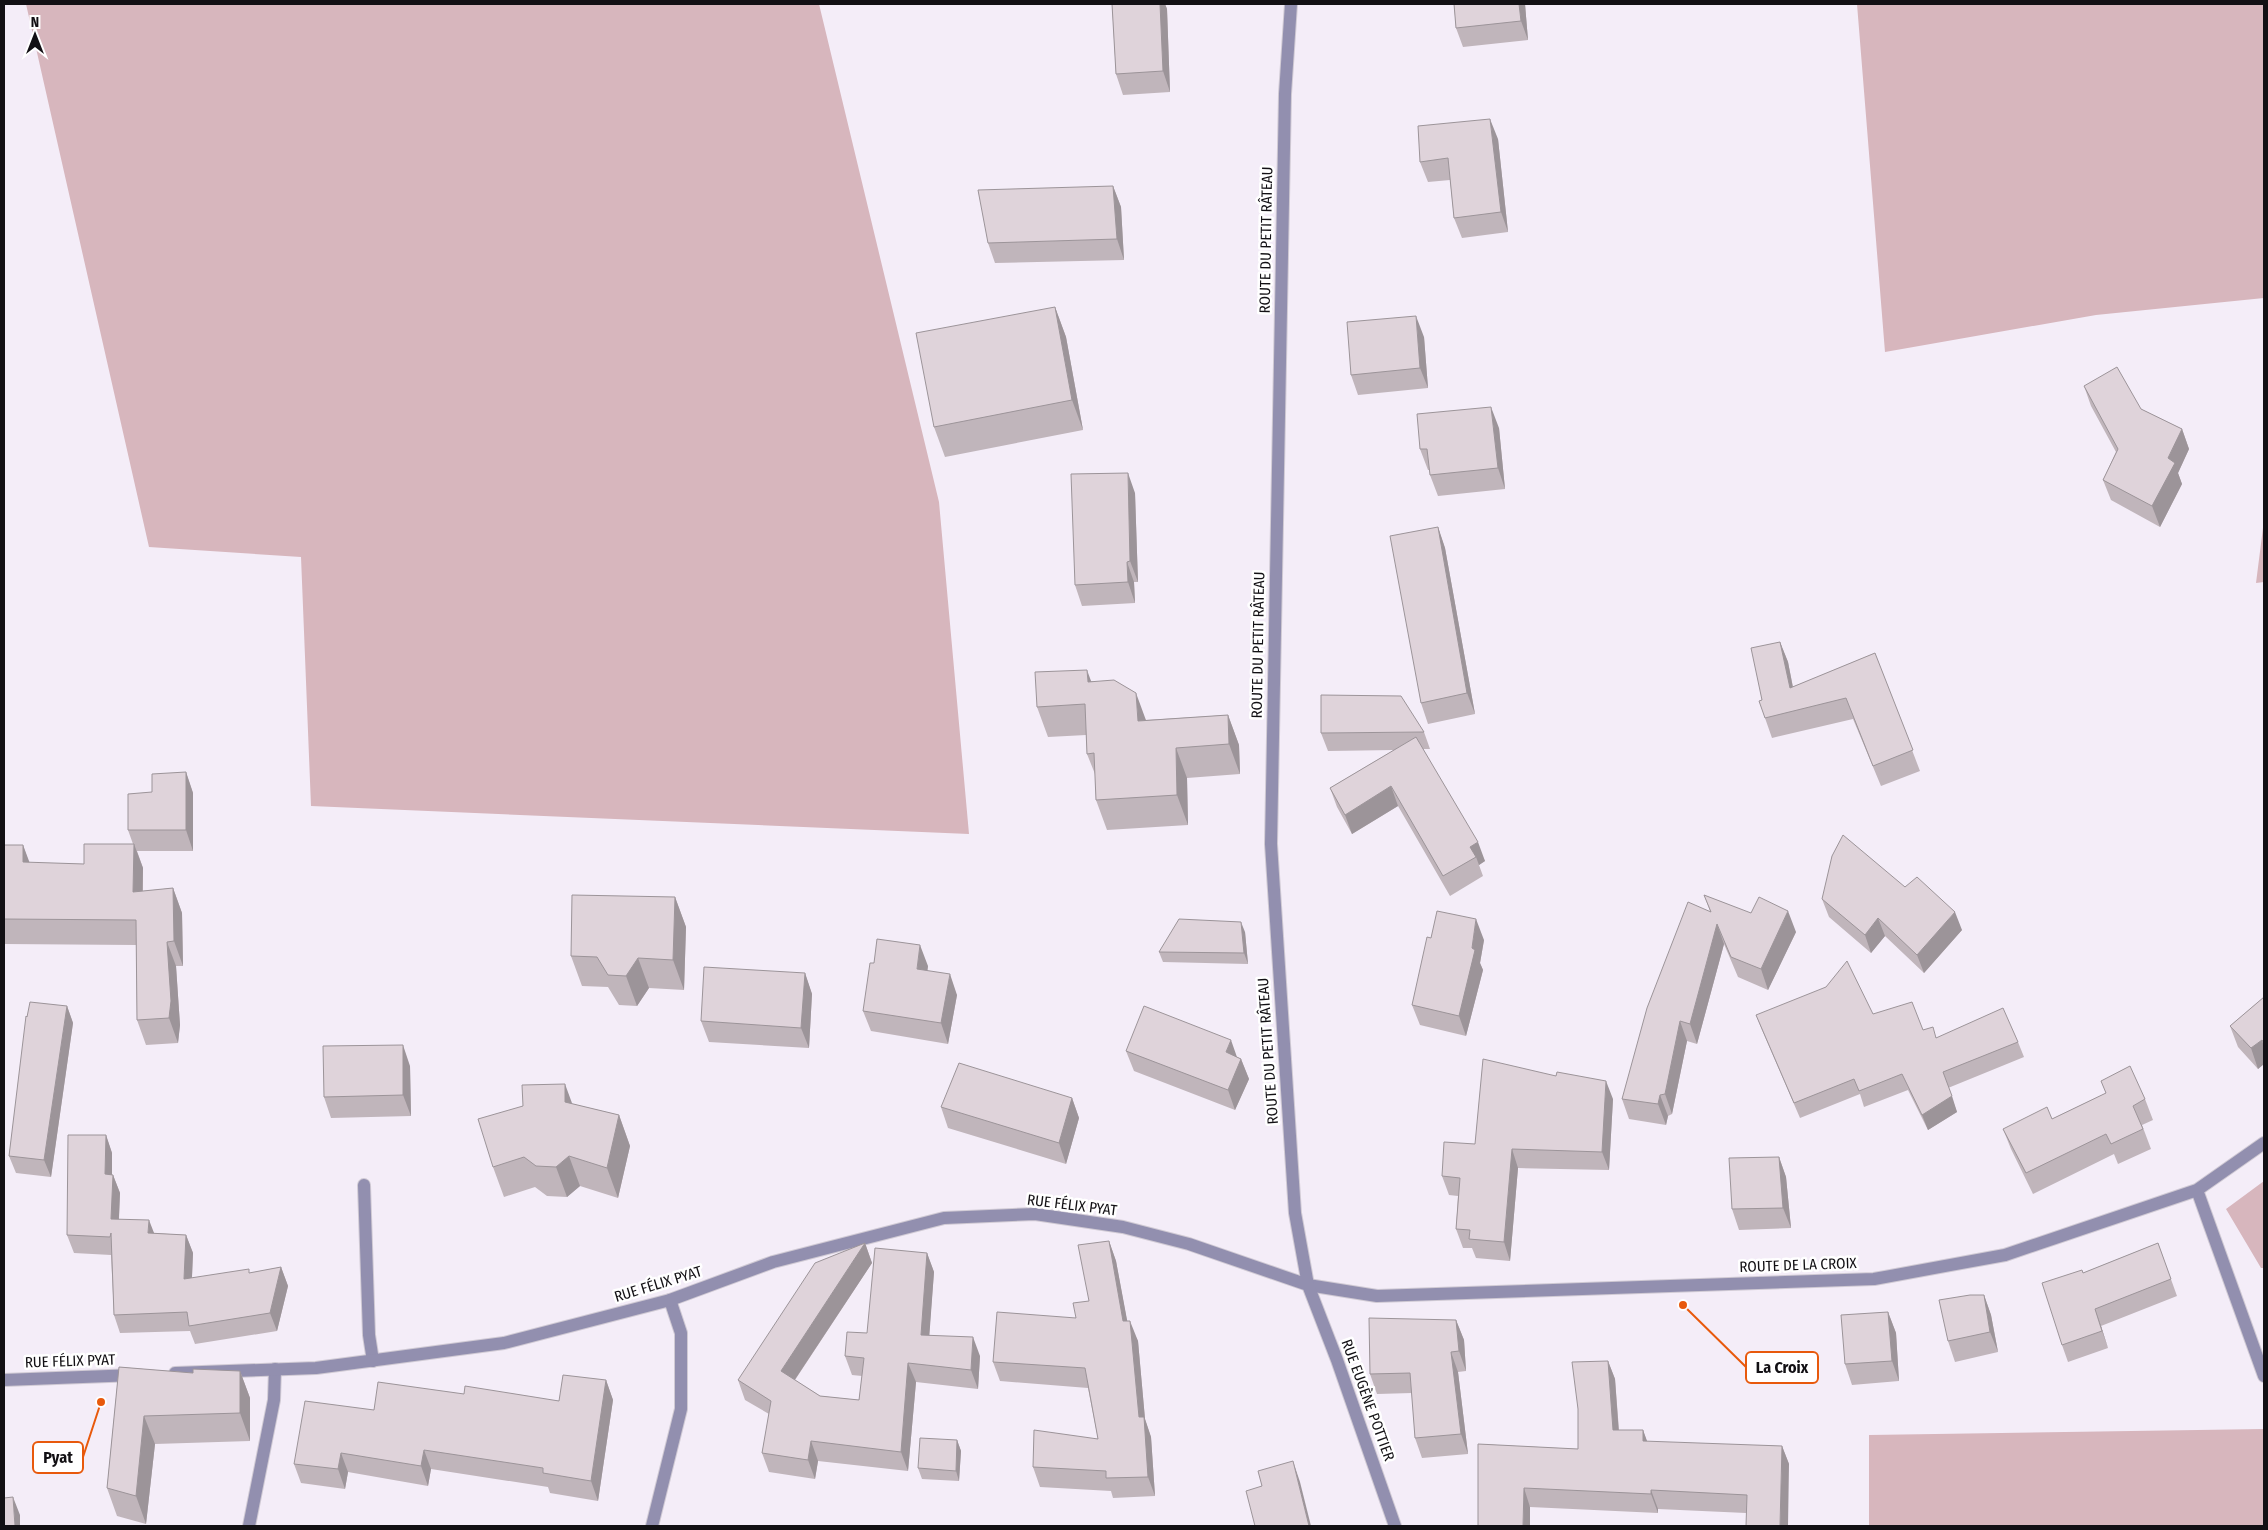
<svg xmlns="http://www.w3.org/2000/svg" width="2268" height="1530" viewBox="0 0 2268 1530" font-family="'Fira Sans Condensed',sans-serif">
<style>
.green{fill:#d7b6bd}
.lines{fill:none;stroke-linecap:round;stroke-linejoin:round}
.service-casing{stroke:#d0cad4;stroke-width:14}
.minor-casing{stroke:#d0cad4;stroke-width:14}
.tertiary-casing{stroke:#d0cad4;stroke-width:14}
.service{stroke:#928faf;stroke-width:12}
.minor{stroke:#928faf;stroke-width:12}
.tertiary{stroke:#928faf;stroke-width:12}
.wall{fill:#c0b5bb}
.shaded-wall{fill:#9c9499}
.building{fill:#dfd3da;stroke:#9c9499}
.labels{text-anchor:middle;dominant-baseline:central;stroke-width:5;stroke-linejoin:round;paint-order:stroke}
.street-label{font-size:15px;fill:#121014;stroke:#fff}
.leader{fill:none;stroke:#e8590c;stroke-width:2}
.callout-dot{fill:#e8590c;stroke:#fff;stroke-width:2}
.callout{fill:#fff;stroke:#e8590c;stroke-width:2}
.callout-label{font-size:16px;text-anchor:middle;font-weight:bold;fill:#121014}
</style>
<rect width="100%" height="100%" fill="#f4edf8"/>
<path class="green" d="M26 4H819L939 502 969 834 311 806 301 557 149 547Z
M1857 4H2264V298L2096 315 1885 352Z
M2264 520V582L2256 583Z
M2264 1181V1268H2261L2226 1209Z
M2264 1429V1526H1869V1435Z"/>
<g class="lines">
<defs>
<path id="service" d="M364 1185 369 1335 373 1361"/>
<path id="minor" d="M2197 1190 2264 1376
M1308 1285 1377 1296 1874 1279 2005 1255 2197 1190 2264 1143
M249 1526 274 1400 275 1369
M652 1526 681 1409V1333L670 1300"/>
<path id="tertiary" d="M1291 4 1285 94 1271 844 1295 1213 1308 1285 1337 1360 1395 1526
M175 1373 316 1368 504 1343 670 1300 773 1262 944 1218 1035 1214 1123 1227 1189 1244 1308 1285
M4 1380 135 1375"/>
</defs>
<use href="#service" class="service-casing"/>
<use href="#minor" class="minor-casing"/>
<use href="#tertiary" class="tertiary-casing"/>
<use href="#service" class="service"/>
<use href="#minor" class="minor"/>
<use href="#tertiary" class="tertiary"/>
</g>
<path class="wall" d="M1112 4H1165L1167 9 1170 92 1123 95 1116 74Z
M1454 4H1525L1528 40 1463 47 1456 28Z
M1498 139 1508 232 1462 238 1454 218 1450 180 1428 182 1420 162Z
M1113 186 1121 207 1124 260 995 263 988 243Z
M1055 307 1066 337 1083 430 945 457 934 427Z
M1424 337 1428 388 1358 395 1351 375Z
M2084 386 2141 409 2182 429 2189 449 2178 473 2182 484 2160 527 2111 500 2103 480 2116 452 2091 406Z
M1499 428 1505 489 1438 496 1430 475V470H1428L1420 449Z
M1135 493 1138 582H1134L1135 603 1082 606 1075 585Z
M1438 527 1445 548 1475 714 1428 724 1421 703Z
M1780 642 1788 662 1793 687 1875 653 1920 771 1881 786 1853 719 1772 738 1765 718 1762 700Z
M1092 681 1146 720 1228 715 1239 745 1240 774 1187 778 1188 825 1107 830 1096 800 1095 774 1087 754 1086 735 1048 737 1037 707Z
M1424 732 1430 749H1423L1485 861 1479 865 1483 876 1450 896 1398 806 1352 834 1337 807 1330 788 1394 750 1328 751 1321 733Z
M186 772 193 793V851H137L143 868V891L173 888 182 913 183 966H176L180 1025 178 1043 146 1045 137 1020 136 945 4 944V845H23L29 863 84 864 133 844 128 830 152 792Z
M1905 887 1962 930 1924 973 1885 936 1871 953 1829 917 1822 899Z
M1704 895 1796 932 1768 990 1738 977 1724 944 1697 1044 1687 1041 1672 1114 1668 1116 1666 1125 1629 1119 1622 1099 1710 911Z
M675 897 686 927 684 990 649 988 637 1006 619 1005 608 987 582 986 571 956Z
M1245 932 1248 964 1163 962 1159 952Z
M1431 938 1484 940 1480 963 1483 970 1466 1036 1420 1025 1412 1005Z
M928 966 927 971 957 995 948 1044 871 1031 863 1011Z
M805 973 812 994 809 1048 709 1042 701 1021Z
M2264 997V1064L2258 1069 2238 1047 2230 1026Z
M67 1006 73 1023 51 1177 16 1173 9 1156 27 1017Z
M1873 1014 1923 1030 1937 1038 2018 1042 2024 1057 1948 1088 1957 1112 1928 1130 1908 1090 1864 1107 1860 1094 1800 1118 1762 1030 1756 1015Z
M1126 1051 1237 1057 1241 1059 1249 1079 1235 1110 1134 1071Z
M410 1066 411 1116 331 1118 324 1097Z
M2101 1081 2145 1099 2153 1120 2142 1125 2151 1149 2118 1164 2114 1154 2033 1194 2011 1149 2003 1129 2052 1119 2106 1093Z
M1072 1098 1079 1118 1066 1164 948 1128 941 1107Z
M1613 1099 1609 1170 1518 1168 1510 1261 1476 1258 1472 1248H1463L1456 1229 1458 1196 1449 1195 1442 1176 1475 1144Z
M573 1104 619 1115 630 1146 618 1198 580 1186 567 1197 547 1196 535 1187 504 1197 493 1167Z
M106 1135 112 1153V1175H113L120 1193 119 1219 154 1233 186 1235 193 1253 192 1278 250 1273 281 1267 288 1286 277 1331 195 1344 190 1331 120 1333 114 1315 111 1255 74 1253 67 1235Z
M1779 1157 1786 1177 1791 1228 1739 1230 1732 1209Z
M1109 1241 1116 1261 1127 1321 1138 1341 1145 1419 1151 1437 1155 1496 1113 1498 1111 1491 1040 1487 1033 1467 1098 1439 1088 1388 1000 1381 993 1362 1076 1318 1089 1301Z
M865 1243 872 1263 795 1380 820 1396 859 1400 862 1376 852 1375 845 1356 867 1333 927 1253 934 1272 929 1335 980 1356 978 1389 916 1382 908 1471 818 1461 815 1479 769 1472 762 1453 769 1414 745 1400 738 1380Z
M2158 1243 2177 1296 2101 1326 2108 1348 2068 1362 2062 1345 2083 1273Z
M1984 1295 1991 1315 1998 1352 1955 1362 1948 1341Z
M1888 1312 1896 1333 1899 1381 1852 1385 1845 1364Z
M1456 1320 1464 1340 1466 1371 1458 1372 1468 1454 1422 1458 1415 1438 1412 1393 1377 1394 1370 1374Z
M1608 1361 1615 1379 1619 1430H1643L1647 1442 1782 1446 1789 1464 1746 1513 1658 1509V1513L1530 1507 1478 1444 1578 1449Z
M119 1367 193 1373 240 1371 250 1398V1441L155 1444 146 1524 117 1516 107 1488Z
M606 1380 613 1400 598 1501 550 1493 548 1487 431 1469 428 1486 348 1472 345 1489 301 1483 294 1464 374 1410 464 1394 559 1401Z
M957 1440 961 1451 959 1481 922 1479 918 1468Z"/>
<path class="shaded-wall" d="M1160 4H1165L1167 9 1170 92 1163 71Z
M1519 4H1525L1528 40 1521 21Z
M1490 119 1498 139 1508 232 1501 212Z
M1113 186 1121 207 1124 260 1117 239Z
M1055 307 1066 337 1083 430 1072 400Z
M1416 316 1424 337 1428 388 1420 368Z
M1491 407 1499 428 1505 489 1498 468Z
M2182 429 2189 449 2178 473 2182 484 2160 527 2152 506 2168 458Z
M1128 473 1135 493 1138 582 1130 561Z
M1438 527 1445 548 1475 714 1467 693Z
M1127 562 1134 582 1135 603 1128 582Z
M1780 642 1788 662 1797 709 1790 688Z
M1087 670 1098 700 1088 682Z
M1136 693 1147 723 1138 721Z
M1228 715 1239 745 1240 774 1229 744Z
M1176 748 1187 778 1188 825 1177 795Z
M186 772 193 793V851L186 830Z
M1391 786 1398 806 1352 834 1345 815Z
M1478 842 1485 861 1479 865 1476 857 1470 847Z
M134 844 143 868 142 916 133 892Z
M23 845 32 869 23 862Z
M173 888 182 913 183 966 174 941Z
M675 897 686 927 684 990 673 960Z
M1788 911 1796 932 1768 990 1761 969Z
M1955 912 1962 930 1924 973 1917 955Z
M1878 918 1885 936 1871 953 1865 935Z
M1476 919 1484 940 1480 963 1483 970 1466 1036 1459 1016 1472 948Z
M1241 922 1245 932 1248 964 1244 953Z
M1717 924 1724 944 1697 1044 1690 1024Z
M167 942 176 966 180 1025 178 1043 169 1018Z
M920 945 928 966 925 990 917 969Z
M638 958 649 988 637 1006 626 976Z
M805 973 812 994 809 1048 801 1028Z
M950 974 957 995 948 1044 941 1023Z
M67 1006 73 1023 51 1177 44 1160Z
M1680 1021 1687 1041 1672 1114 1665 1094Z
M1231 1040 1238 1060 1226 1052Z
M2262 1040 2264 1047V1064L2258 1069 2251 1048Z
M403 1045 410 1066 411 1116 403 1095Z
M1241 1059 1249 1079 1235 1110 1228 1090Z
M1606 1081 1613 1099 1609 1170 1602 1152Z
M565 1084 576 1114 565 1102Z
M1660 1095 1668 1116 1666 1125 1658 1104Z
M1952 1096 1957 1112 1928 1130 1922 1115Z
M1072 1098 1079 1118 1066 1164 1059 1143Z
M619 1115 630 1146 618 1198 607 1168Z
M106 1135 112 1153V1193L105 1174Z
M1512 1149 1518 1168 1510 1261 1504 1242Z
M569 1156 580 1186 567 1197 556 1167Z
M1779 1157 1786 1177 1791 1228 1783 1208Z
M113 1175 120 1193 118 1237 111 1219Z
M149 1220 156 1238 148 1233Z
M186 1235 193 1253 191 1298 184 1279Z
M1109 1241 1116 1261 1131 1341 1123 1321Z
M865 1243 872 1263 788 1390 781 1371Z
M927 1253 934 1272 928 1354 921 1335Z
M281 1267 288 1286 277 1331 270 1313Z
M1984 1295 1991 1315 1998 1352 1990 1332Z
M2095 1309 2101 1326 2108 1348 2102 1331Z
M1888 1312 1896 1333 1899 1381 1892 1361Z
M1456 1320 1464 1340 1466 1371 1459 1351Z
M1130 1321 1138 1341 1145 1419 1151 1437 1155 1496 1148 1477 1139 1417Z
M973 1337 980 1356 978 1389 971 1370Z
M1451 1352 1458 1372 1468 1454 1461 1434Z
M1608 1361 1615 1379 1620 1449 1613 1430Z
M908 1363 916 1382 908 1471 901 1452Z
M240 1371 250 1398V1441L240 1413Z
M606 1380 613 1400 598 1501 591 1481Z
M144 1416 155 1444 146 1524 136 1496Z
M1643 1430 1650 1449 1643 1441Z
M957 1440 961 1451 959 1481 956 1471Z
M811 1441 818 1461 815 1479 808 1460Z
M1782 1446 1789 1464 1788 1526H1780Z
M424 1450 431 1469 428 1486 421 1466Z
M341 1453 348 1472 345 1489 338 1469Z
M1293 1461 1300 1482 1311 1526H1309Z
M1524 1488 1530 1507V1526H1523Z
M1651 1490 1658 1509V1513L1651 1494Z
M13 1497 20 1515V1526H15Z"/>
<path class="building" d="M1112 4H1160L1163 71 1116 74Z
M1454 4H1519L1521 21 1456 28Z
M1490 119 1501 212 1454 218 1448 158 1420 162 1418 126Z
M1113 186 1117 239 988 243 978 190Z
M1055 307 1072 400 934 427 916 333Z
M1416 316 1420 368 1351 375 1347 322Z
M2117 367 2141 409 2182 429 2168 458 2175 463 2152 506 2103 480 2118 449 2084 386Z
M1491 407 1498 468 1430 475 1427 449H1420L1417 414Z
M1128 473 1130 561 1127 562 1128 582 1075 585 1071 474Z
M1438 527 1467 693 1421 703 1390 536Z
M1780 642 1790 688 1875 653 1913 750 1873 766 1846 698 1765 718 1759 701 1762 700 1751 648Z
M1087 670 1088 682 1114 680 1136 693 1138 721 1228 715 1229 744 1176 748 1177 795 1096 800 1094 753 1087 754 1085 704 1037 707 1035 672Z
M1321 695 1401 696 1424 732 1321 733Z
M1416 737 1478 842 1470 847 1476 857 1443 876 1391 786 1345 815 1330 788Z
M186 772V830H128V794L152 792V774Z
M1843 835 1905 887 1917 877 1955 912 1917 955 1878 918 1865 935 1822 899 1832 856Z
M84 844H134L133 892 173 888 174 941 167 942 171 1001 169 1018 137 1020 136 920 4 919V845H23V862L84 864Z
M572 895 675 897 673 960 638 958 626 976 608 975 597 957 571 956Z
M1704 895 1751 913 1759 897 1788 911 1761 969 1731 957 1717 924 1690 1024 1680 1021 1665 1094 1660 1095 1658 1104 1622 1099 1647 1008 1688 902 1711 912Z
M1437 911 1476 919 1472 948 1475 950 1459 1016 1412 1005 1427 937 1431 938Z
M1179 919 1241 922 1244 953 1159 952Z
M877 939 920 945 917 969 950 974 941 1023 863 1011 870 963H874Z
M1847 961 1873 1014 1912 1002 1923 1030 1933 1027 1936 1038 2003 1008 2018 1042 1943 1072 1952 1096 1922 1115 1902 1074 1859 1091 1854 1079 1794 1103 1756 1015 1826 987Z
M704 967 805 973 801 1028 701 1021Z
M2264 997V1043L2262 1040 2251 1048 2230 1026Z
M30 1002 67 1006 44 1160 9 1156 26 1016 27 1017Z
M1144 1006 1231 1040 1226 1052 1241 1059 1228 1090 1126 1051Z
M403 1045V1095L324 1097 323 1046Z
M1483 1059 1556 1076 1557 1072 1606 1081 1602 1152 1512 1149 1504 1242 1469 1239 1470 1230 1456 1229 1460 1178 1442 1176 1444 1142 1475 1144Z
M959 1063 1072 1098 1059 1143 941 1107Z
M2130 1066 2145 1099 2133 1106 2143 1129 2111 1144 2106 1134 2026 1173 2003 1129 2047 1107 2052 1119 2106 1093 2101 1081Z
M565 1084V1102L619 1115 607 1168 569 1156 556 1167 536 1166 524 1157 493 1167 478 1119 523 1106 522 1085Z
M68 1135H106L105 1174 113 1175 111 1219 149 1220 148 1233 186 1235 184 1279 249 1269V1273L281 1267 270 1313 189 1326 187 1312 114 1315 111 1233 110 1237 67 1235Z
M1779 1157 1783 1208 1732 1209 1729 1158Z
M1109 1241 1123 1321H1130L1139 1417H1144L1148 1477 1106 1478V1471L1033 1467 1034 1430 1098 1439 1085 1368 993 1362 997 1312 1076 1318 1073 1303 1089 1301 1078 1245Z
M865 1243 781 1371 820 1396 859 1400 864 1358 845 1356 847 1332 867 1333 875 1248 927 1253 921 1335 973 1337 971 1370 908 1363 901 1452 811 1441 808 1460 762 1453 771 1401 738 1380 815 1263Z
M2158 1243 2171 1279 2095 1309 2102 1331 2062 1345 2042 1283 2082 1270 2083 1273Z
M1970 1295H1984L1990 1332 1948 1341 1939 1300Z
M1888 1312 1892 1361 1845 1364 1841 1315Z
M1369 1318 1456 1320 1459 1351 1451 1352 1461 1434 1415 1438 1410 1373 1370 1374Z
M1608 1361 1613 1430H1643V1441L1782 1446 1780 1526H1746L1747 1495 1651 1490V1494L1524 1488 1523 1526H1478V1444L1578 1449V1409L1572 1362Z
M119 1367 193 1373V1369L240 1371V1413L144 1416 136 1496 107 1488Z
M563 1375 606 1380 591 1481 543 1473V1468L424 1450 421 1466 341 1453 338 1469 294 1464 305 1401 374 1410 378 1382 464 1394 465 1386 559 1401Z
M920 1438 957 1440 956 1471 918 1468Z
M1293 1461 1309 1526H1255L1246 1491 1262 1486 1258 1471Z
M13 1497 15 1526H4V1498Z"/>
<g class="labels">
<g class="street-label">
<text transform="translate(1266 240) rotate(-89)">ROUTE DU PETIT RÂTEAU</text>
<text transform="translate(1258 645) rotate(-89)">ROUTE DU PETIT RÂTEAU</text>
<text transform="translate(1268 1051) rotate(-94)">ROUTE DU PETIT RÂTEAU</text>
<text transform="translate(1072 1205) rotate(7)">RUE FÉLIX PYAT</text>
<text transform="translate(1798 1265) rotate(-2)">ROUTE DE LA CROIX</text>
<text transform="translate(658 1284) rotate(-17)">RUE FÉLIX PYAT</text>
<text transform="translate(70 1361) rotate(-2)">RUE FÉLIX PYAT</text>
<text transform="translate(1368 1400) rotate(70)">RUE EUGÈNE POTTIER</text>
</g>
</g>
<path class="leader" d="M1683 1305L1746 1367M101 1402L83 1457"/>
<g class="callout-dot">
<circle cx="1683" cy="1305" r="5"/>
<circle cx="101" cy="1402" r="5"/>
</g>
<g class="callout">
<rect x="1746" y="1352" width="72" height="31" rx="5"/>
<rect x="33" y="1442" width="50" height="31" rx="5"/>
</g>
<g class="callout-label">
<text x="1782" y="1373">La Croix</text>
<text x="58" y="1463">Pyat</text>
</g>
<rect width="2268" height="1530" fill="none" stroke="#121014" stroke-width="10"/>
<g transform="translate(35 35)" stroke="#ffffff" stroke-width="4" paint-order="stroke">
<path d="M0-4L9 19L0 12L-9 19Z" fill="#121014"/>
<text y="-8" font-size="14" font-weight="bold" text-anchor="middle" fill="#121014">N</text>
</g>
</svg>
